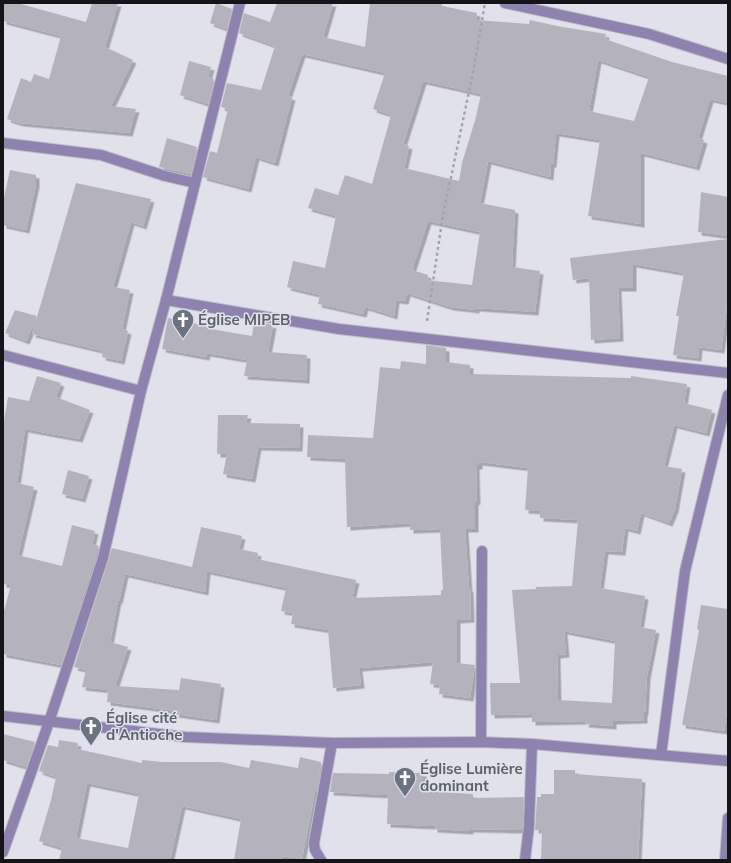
<svg xmlns="http://www.w3.org/2000/svg" width="731" height="863" font-family="Mulish,sans-serif">
<style>
.building{fill:#b4b3bd;fill-rule:evenodd;filter:url(#shadow)}
.lines{fill:none;stroke-linecap:round;stroke-linejoin:round}
.minor-casing{stroke:#bbbcc5;stroke-width:12}
.path{stroke:#a3a3ac;stroke-width:2.5;stroke-dasharray:3 3;stroke-linecap:butt}
.minor{stroke:#8e83ae;stroke-width:10}
.labels{text-anchor:middle;stroke-width:3;stroke-linejoin:round;paint-order:stroke}
.worship-label{font-size:15px;font-weight:bold;fill:#5b616d;stroke:#e0e1eb;text-anchor:start}
</style>
<defs>
<filter id="shadow"><feDropShadow dx="3.5" dy="3.5" stdDeviation="0" flood-color="#0004"/></filter>
</defs>
<rect width="100%" height="100%" fill="#e0e1eb"/>
<g class="building">
<polygon points="3,3 17,3 86,22 92,3 118,3 105,47 133,60 111,106 136,109 129,133 20,123 7,119 21,78 31,82 34,74 49,79 61,36 3,21"/>
<polygon points="216,3 232,9 227,29 210,23"/>
<path d="M 277,3 L 333,3 L 323,37 L 365,47 L 370,3 L 442,3 L 442,6 L 477,13 L 476,20 L 529,24 L 530,20 L 557,26 L 606,34 L 605,39 L 672,62 L 728,76 L 728,103 L 710,99 L 698,138 L 704,140 L 696,167 L 641,153 L 641,224 L 588,216 L 600,140 L 556,133 L 553,164 L 551,164 L 550,177 L 488,161 L 480,203 L 515,210 L 512,267 L 540,271 L 535,312 L 476,308 L 476,310 L 450,307 L 407,293 L 405,301 L 396,300 L 394,316 L 365,307 L 363,314 L 318,304 L 320,295 L 287,287 L 293,261 L 325,268 L 336,216 L 308,208 L 315,188 L 338,195 L 345,175 L 372,184 L 391,115 L 373,109 L 385,73 L 302,54 L 288,96 L 292,97 L 275,163 L 256,157 L 248,189 L 203,177 L 210,151 L 217,153 L 228,109 L 221,107 L 227,83 L 261,90 L 275,46 L 239,33 L 244,13 L 270,22 ZM 598,60 L 649,77 L 634,121 L 589,111 ZM 423,81 L 481,94 L 476,117 L 462,163 L 459,181 L 404,168 L 409,146 L 403,144 ZM 428,221 L 480,232 L 472,285 L 427,280 L 428,275 L 412,270 Z"/>
<polygon points="189,61 211,67 208,77 214,79 208,104 180,95"/>
<polygon points="167,138 197,147 191,174 159,167"/>
<polygon points="10,170 36,175 36,184 26,230 3,225 3,202"/>
<polygon points="76,183 151,199 143,226 131,222 113,287 130,290 122,329 128,331 121,361 102,357 103,351 32,334"/>
<polygon points="701,192 728,197 728,236 698,232"/>
<polygon points="728,239 728,300 721,350 699,347 698,358 673,355 679,316 676,316 684,273 633,264 633,288 618,288 620,338 591,340 589,278 573,280 570,258"/>
<polygon points="15,310 37,316 26,341 5,333"/>
<polygon points="168,318 212,327 211,329 252,336 254,321 273,325 268,352 307,355 306,380 244,376 247,360 207,353 206,357 162,349"/>
<path d="M 426,345 L 446,348 L 446,362 L 470,365 L 470,374 L 631,378 L 631,376 L 687,384 L 684,403 L 712,410 L 706,433 L 674,425 L 664,466 L 682,469 L 675,509 L 669,523 L 641,513 L 637,531 L 625,528 L 622,552 L 605,551 L 600,588 L 645,596 L 640,627 L 656,630 L 647,676 L 645,712 L 644,712 L 644,720 L 613,721 L 613,726 L 585,724 L 586,721 L 532,722 L 532,714 L 491,715 L 490,683 L 520,683 L 512,590 L 536,589 L 536,587 L 572,586 L 578,520 L 540,518 L 540,511 L 525,510 L 528,468 L 479,462 L 479,466 L 476,466 L 477,501 L 475,502 L 475,529 L 465,529 L 469,589 L 470,588 L 471,619 L 457,620 L 457,663 L 475,665 L 470,698 L 439,694 L 440,685 L 430,684 L 433,662 L 359,668 L 361,685 L 333,688 L 328,630 L 291,624 L 293,613 L 281,611 L 286,588 L 207,571 L 205,592 L 125,574 L 119,601 L 118,600 L 110,642 L 128,647 L 115,686 L 179,690 L 181,678 L 221,684 L 216,720 L 175,714 L 176,711 L 107,702 L 108,690 L 82,687 L 86,670 L 74,667 L 112,548 L 192,567 L 201,527 L 242,536 L 239,549 L 258,553 L 257,559 L 356,580 L 352,598 L 441,595 L 441,590 L 443,590 L 440,529 L 410,530 L 410,523 L 347,527 L 345,459 L 307,457 L 308,435 L 373,438 L 380,367 L 400,369 L 401,361 L 426,364 ZM 564,631 L 615,641 L 612,703 L 558,700 L 557,655 L 566,654 Z"/>
<polygon points="37,376 61,383 56,397 90,410 79,439 25,429 17,483 34,487 18,555 62,566 72,525 95,531 92,544 99,546 61,665 3,654 3,615 11,585 3,584 3,427 8,397 29,401"/>
<polygon points="218,415 248,415 246,423 300,424 299,448 258,447 252,479 223,474 227,454 217,454"/>
<polygon points="68,470 89,476 82,499 62,494"/>
<polygon points="701,605 728,609 728,704 724,731 682,725 699,630 697,629"/>
<polygon points="3,734 35,742 26,767 3,760"/>
<path d="M 59,740 L 78,743 L 77,749 L 142,763 L 142,760 L 162,762 L 221,762 L 249,768 L 251,760 L 298,768 L 300,757 L 321,762 L 317,792 L 315,792 L 302,859 L 282,856 L 281,860 L 234,860 L 241,819 L 182,806 L 170,860 L 59,860 L 62,848 L 39,841 L 51,800 L 56,777 L 39,771 L 48,745 L 58,747 ZM 87,783 L 139,794 L 128,848 L 76,838 Z"/>
<polygon points="554,770 575,770 575,774 642,779 638,860 541,860 542,830 535,830 537,797 541,797 541,794 554,794"/>
<polygon points="389,772 423,773 422,791 473,794 473,798 524,797 522,830 470,829 470,831 434,829 434,826 387,824 388,795 330,792 333,773 389,774"/>
</g>
<g class="lines">
<g class="minor-casing">
<g id="minor">
<polyline points="505,3 649,34 728,59"/>
<polyline points="3,143 101,155 165,176 195,183"/>
<polyline points="166,300 339,329 728,373"/>
<polyline points="3,355 141,391"/>
<polyline points="3,716 185,737 332,743 481,742 532,744 728,761"/>
<polyline points="481,742 482,551"/>
<polyline points="661,755 685,571 728,395"/>
<polyline points="3,852 49,722 103,558 141,391 166,300 240,3"/>
<polyline points="321,860 315,850 314,843 332,743"/>
<polyline points="525,860 529,826 532,744"/>
<polyline points="725,860 728,818"/>
</g>
</g>
<polyline class="path" points="427,321 443,215 474,68 485,3"/>
<use href="#minor" class="minor"/>
</g>
<defs>
<g id="church-pin" transform="scale(1.15)"><path d="M0 17L-7.5 6A9.5 9.5 0 1 1 7.5 6Z" fill="#6b7280" stroke="#e0e1eb"/><path d="M-1.2-6h2.4v3.5h3.3v2.4h-3.3V6h-2.4V-.1h-3.3v-2.4h3.3Z" fill="#fff"/></g>
</defs>
<g fill-rule="evenodd">
<use href="#church-pin" x="183" y="320"/>
<use href="#church-pin" x="91" y="727"/>
<use href="#church-pin" x="405" y="778"/>
</g>
<g class="labels">
<g class="worship-label">
<text x="198" y="325">Église MIPEB</text>
<text x="106" y="723">Église cité<tspan x="106" dy="17">d'Antioche</tspan></text>
<text x="420" y="774">Église Lumière<tspan x="420" dy="17">dominant</tspan></text>
</g>
</g>
<rect width="731" height="863" fill="none" stroke="#151519" stroke-width="8"/>
</svg>
